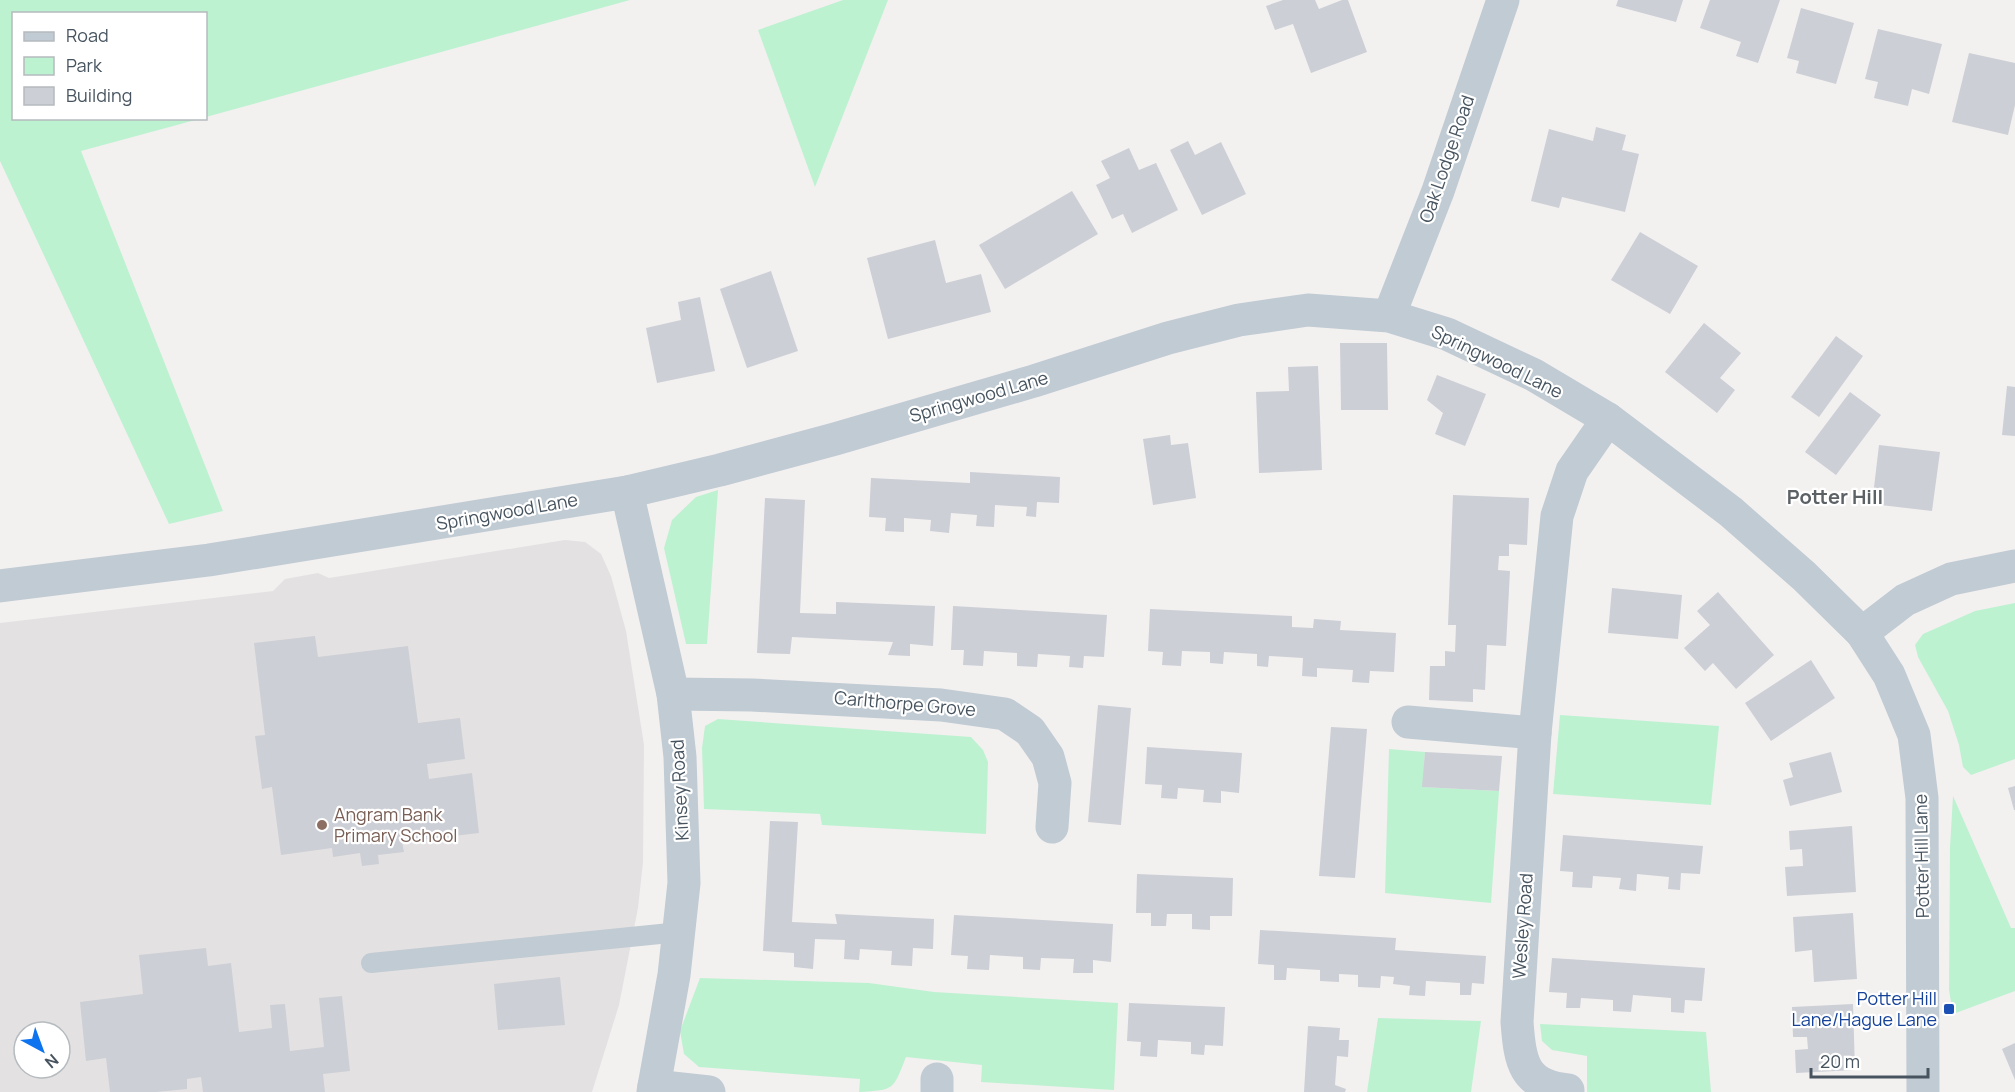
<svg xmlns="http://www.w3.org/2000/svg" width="2015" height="1092" font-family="Manrope,sans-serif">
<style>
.education{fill:#e4e1e2;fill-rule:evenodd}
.green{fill:#bdf2d1}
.building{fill:#cccfd5}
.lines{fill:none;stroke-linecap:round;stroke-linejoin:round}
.service{stroke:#c0cbd3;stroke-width:20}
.minor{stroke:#c0cbd3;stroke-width:33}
.education-dot{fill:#8d6e63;stroke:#fff;stroke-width:2}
.transit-dot{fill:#1a4fb4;stroke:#fff;stroke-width:2}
.labels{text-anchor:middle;stroke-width:4.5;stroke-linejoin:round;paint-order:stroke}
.street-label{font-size:18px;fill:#47545f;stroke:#fff}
.education-label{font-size:18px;fill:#785e54;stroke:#fff;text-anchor:start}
.transit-label{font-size:18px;fill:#164399;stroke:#fff;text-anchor:end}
.neighbourhood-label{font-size:20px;font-weight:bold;fill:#5c6166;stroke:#fff}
</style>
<rect width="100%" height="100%" fill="#f3f0f0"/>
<path class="education" d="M 565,540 L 585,542 L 601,554 L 611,576 L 626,631 L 644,745 L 643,862 L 638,908 L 619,1005 L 592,1092 L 0,1092 L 0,623 L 273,591 L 285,579 L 318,573 L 329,578 ZM 24,1032 L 60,1032 L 60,1068 L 24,1068 Z"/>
<g class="green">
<polygon points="0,0 630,0 206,117 206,14 14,14 14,118 199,119 81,151 223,511 169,524 0,161"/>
<polygon points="843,0 888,0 815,187 758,30"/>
<polygon points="718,490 707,644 686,644 664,548 672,520 696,497"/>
<polygon points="2015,603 2015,759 1971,775 1963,767 1959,745 1948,711 1918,657 1915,645 1923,634 1975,611"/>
<polygon points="1560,715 1719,726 1711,805 1553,794"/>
<polygon points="718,719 971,737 983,750 988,762 986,834 822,825 820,814 704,809 702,748 705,726"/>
<polygon points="1389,749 1425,752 1423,787 1499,791 1491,903 1385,893"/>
<polygon points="1953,796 2011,928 2015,928 2015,991 1953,1014 1949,990 1950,847"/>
<path d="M 700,978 L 869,983 L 934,992 L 1118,1003 L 1114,1090 L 981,1082 L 982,1065 L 906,1057 C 893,1090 895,1090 859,1092 L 860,1079 L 699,1067 L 684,1054 L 680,1031 Z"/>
<polygon points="1378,1018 1481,1021 1471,1092 1367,1092"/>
<polygon points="1540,1024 1706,1032 1711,1092 1587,1092 1587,1056 1552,1050 1542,1041"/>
</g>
<g class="building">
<polygon points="1283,0 1315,0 1319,9 1342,0 1348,0 1367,52 1311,73 1293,24 1275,30 1266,6"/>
<polygon points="1618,0 1683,0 1676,22 1616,6"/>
<polygon points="1710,0 1780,0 1758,63 1736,56 1741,42 1700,28"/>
<polygon points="1801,8 1854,23 1836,84 1796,73 1799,61 1787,58"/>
<polygon points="1878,29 1942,44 1929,94 1912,89 1908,106 1874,98 1878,82 1865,79"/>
<polygon points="1969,53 2015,63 2015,105 2008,135 1952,122"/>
<polygon points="1596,127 1626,135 1622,150 1639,154 1625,212 1562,197 1559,208 1531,201 1549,129 1593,141"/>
<polygon points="1188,141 1195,155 1221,142 1246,194 1202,215 1170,150"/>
<polygon points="1129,148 1139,170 1156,163 1178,210 1132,233 1123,214 1112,219 1096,185 1110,178 1101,161"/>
<polygon points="1072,191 1098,234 1005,289 979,245"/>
<polygon points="1640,232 1698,266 1670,314 1611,280"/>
<polygon points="935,240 946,283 981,274 991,312 888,339 867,258"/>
<polygon points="771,271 798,351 747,368 720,289"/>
<polygon points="700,297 715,371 657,383 646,328 681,320 678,302"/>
<polygon points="1704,323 1741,353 1720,378 1735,390 1717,413 1665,372"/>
<polygon points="1836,336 1863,356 1819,417 1791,397"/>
<polygon points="1340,343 1387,343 1388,410 1341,410"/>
<polygon points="1318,366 1322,470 1259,473 1256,392 1289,391 1288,367"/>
<polygon points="1437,375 1486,394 1465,446 1435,434 1443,413 1427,400"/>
<polygon points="2007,386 2015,387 2015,436 2002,435"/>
<polygon points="1850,392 1881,415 1836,475 1805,452"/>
<polygon points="1170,435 1171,445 1188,443 1196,498 1153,505 1143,439"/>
<polygon points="1879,445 1940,452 1932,511 1872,504"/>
<polygon points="970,472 1060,477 1059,503 1037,502 1036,517 1026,516 1027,507 995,505 994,527 976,526 977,515 951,513 949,533 930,531 931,520 904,518 904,532 885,531 886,518 869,517 871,478 970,483"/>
<polygon points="1453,495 1529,498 1527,545 1509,544 1509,556 1499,556 1498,570 1510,571 1506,646 1487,645 1485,690 1473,689 1473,702 1429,700 1430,666 1445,666 1445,651 1455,652 1456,625 1448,625"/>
<polygon points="765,498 805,500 800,613 836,614 836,602 935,606 933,646 910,644 910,656 888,655 893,642 792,637 790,654 757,653"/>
<polygon points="1612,588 1682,595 1678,639 1608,633"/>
<polygon points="1718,592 1774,655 1736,689 1713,663 1705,671 1684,648 1710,625 1697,611"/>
<polygon points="953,606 1107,615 1104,657 1084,656 1083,668 1069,667 1070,656 1038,654 1037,667 1017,666 1017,653 984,651 983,666 963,665 964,650 951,650"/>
<polygon points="1150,609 1292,616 1292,627 1313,628 1314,619 1341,621 1340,630 1396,633 1394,672 1370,671 1369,683 1352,682 1353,670 1317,668 1317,677 1302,676 1303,658 1269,656 1268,667 1257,666 1257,654 1224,652 1223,664 1210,663 1210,652 1182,651 1181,666 1162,665 1163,652 1148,651"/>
<polygon points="315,636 318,657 408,646 418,723 460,718 465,759 427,764 429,779 472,773 479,833 402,842 404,852 378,855 379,864 362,866 360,853 333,857 332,848 281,855 272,787 262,789 255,736 265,735 254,643"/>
<polygon points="1811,660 1835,698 1771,741 1745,703"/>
<polygon points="1098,705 1131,708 1121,825 1088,822"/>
<polygon points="1331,727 1367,729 1355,878 1319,876"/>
<polygon points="1147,747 1242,753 1239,793 1221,791 1221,803 1203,802 1204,790 1178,788 1177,799 1161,798 1162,785 1145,784"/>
<polygon points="1425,752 1502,756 1499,791 1422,787"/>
<polygon points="1831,752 1842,792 1790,806 1783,780 1793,777 1789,763"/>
<polygon points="2015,786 2015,810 2014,810 2008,788"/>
<polygon points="770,821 798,822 792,922 837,924 835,914 934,919 933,949 913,948 912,966 891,965 892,951 860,949 859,960 844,959 845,940 815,939 813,969 794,967 794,953 763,951"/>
<polygon points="1852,826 1856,892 1787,896 1785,867 1803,866 1802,849 1790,850 1789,831"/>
<polygon points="1563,835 1703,846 1700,874 1681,873 1680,890 1668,889 1669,877 1637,874 1636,891 1619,889 1621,878 1593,876 1592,888 1572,887 1573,872 1560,871"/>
<polygon points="1137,874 1233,878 1232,916 1210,916 1210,930 1192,929 1192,914 1167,914 1166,926 1151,926 1151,913 1136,913"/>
<polygon points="1853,913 1857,979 1814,982 1812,950 1795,952 1793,917"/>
<polygon points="954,915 1113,924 1111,962 1093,960 1093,973 1073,973 1074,959 1041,958 1040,970 1023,969 1023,957 990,955 989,970 967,969 968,956 951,955"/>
<polygon points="1260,930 1396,938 1395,950 1486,956 1484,984 1472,983 1471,995 1460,995 1460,983 1426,981 1425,996 1409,995 1410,986 1393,984 1394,977 1381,976 1380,988 1358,987 1358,975 1339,974 1339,982 1320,981 1320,970 1287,968 1286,980 1274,980 1274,965 1258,964"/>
<polygon points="206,948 208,966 231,963 239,1032 272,1028 270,1005 285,1004 290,1051 324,1047 319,998 342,996 350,1071 323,1074 325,1092 203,1092 201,1077 187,1079 187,1089 156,1092 110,1092 106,1058 86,1061 80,1002 143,994 139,955"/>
<polygon points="1552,958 1705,968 1702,1001 1685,1000 1684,1013 1671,1012 1671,998 1633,995 1631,1012 1613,1011 1613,1000 1581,998 1580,1008 1566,1008 1567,993 1549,992"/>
<polygon points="560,977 565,1025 498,1030 494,984"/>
<polygon points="1129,1003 1225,1007 1223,1046 1205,1045 1204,1055 1191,1054 1191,1042 1158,1040 1157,1057 1140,1056 1141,1042 1127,1041"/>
<polygon points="1853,1004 1855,1070 1796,1073 1795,1050 1808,1049 1807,1037 1793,1037 1792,1007"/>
<polygon points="1308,1026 1340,1028 1339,1040 1349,1040 1348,1057 1337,1056 1335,1085 1346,1089 1345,1092 1304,1092"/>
<polygon points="2015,1043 2015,1080 2002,1049"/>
</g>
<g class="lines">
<polyline class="service" points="371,963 680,932"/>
<g class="minor">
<polyline points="1389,316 1438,191 1503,0"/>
<polyline points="627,492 673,694 680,757 684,883 674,975 653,1092"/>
<polyline points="0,586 209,560 627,492 720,470 835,439 1034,381 1168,338 1239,320 1308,310 1389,316 1447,334 1534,375 1608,419 1731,512 1804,576 1862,633 1889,675 1914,735 1922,798 1923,1092"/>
<polyline points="1862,633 1905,600 1951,579 2015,566"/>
<polyline points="673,694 752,695 941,705 1005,714 1030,731 1048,757 1055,783 1052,827"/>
<polyline points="1408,722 1535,733"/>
<polyline points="654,1086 709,1092"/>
<path d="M 1568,1090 C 1523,1086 1520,1061 1517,1022 L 1535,733 L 1557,516 L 1572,471 L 1608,419"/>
<polyline points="937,1092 937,1079"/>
</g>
</g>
<circle class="education-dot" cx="322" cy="825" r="6"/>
<rect class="transit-dot" x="1943" y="1003" width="12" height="12" rx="3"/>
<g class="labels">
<g class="street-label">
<text transform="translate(1447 159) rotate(-71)" y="6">Oak Lodge Road</text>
<text transform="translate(1497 362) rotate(26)" y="6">Springwood Lane</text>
<text transform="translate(979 397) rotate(-16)" y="6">Springwood Lane</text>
<text transform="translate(507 512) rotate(-10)" y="6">Springwood Lane</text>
<text transform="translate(905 704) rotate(5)" y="6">Carlthorpe Grove</text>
<text transform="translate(680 790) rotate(-93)" y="6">Kinsey Road</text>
<text transform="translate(1922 856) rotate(-91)" y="6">Potter Hill Lane</text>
<text transform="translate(1523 926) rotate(-86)" y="6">Wesley Road</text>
</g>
<g class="education-label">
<text x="334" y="821">Angram Bank<tspan x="334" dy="21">Primary School</tspan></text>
</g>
<g class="transit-label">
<text x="1937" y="1005">Potter Hill<tspan x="1937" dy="21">Lane/Hague Lane</tspan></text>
</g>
<g class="neighbourhood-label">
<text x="1835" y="504">Potter Hill</text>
</g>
</g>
<rect x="12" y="12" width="195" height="108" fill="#ffffff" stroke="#b5bbbf" stroke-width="1.5"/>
<rect x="24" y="32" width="30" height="9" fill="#c0cbd3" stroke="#b5bbbf" stroke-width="1.5"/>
<text x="66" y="42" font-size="18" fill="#47545f">Road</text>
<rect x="24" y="57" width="30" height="18" fill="#bdf2d1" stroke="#b5bbbf" stroke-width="1.5"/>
<text x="66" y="72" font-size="18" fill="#47545f">Park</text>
<rect x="24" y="87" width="30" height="18" fill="#cccfd5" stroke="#b5bbbf" stroke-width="1.5"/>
<text x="66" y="102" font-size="18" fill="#47545f">Building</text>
<g transform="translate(42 1050) rotate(139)"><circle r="28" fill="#ffffff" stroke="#b5bbbf" stroke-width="1.5"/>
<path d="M0-4.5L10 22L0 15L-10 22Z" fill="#0e73ef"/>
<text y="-9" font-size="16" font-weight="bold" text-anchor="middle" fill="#47545f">N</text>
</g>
<path d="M1811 1068v9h117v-9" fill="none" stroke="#47545f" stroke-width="3"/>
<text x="1820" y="1068" font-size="18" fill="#47545f" stroke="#ffffff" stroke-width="4.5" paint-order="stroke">20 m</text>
</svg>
